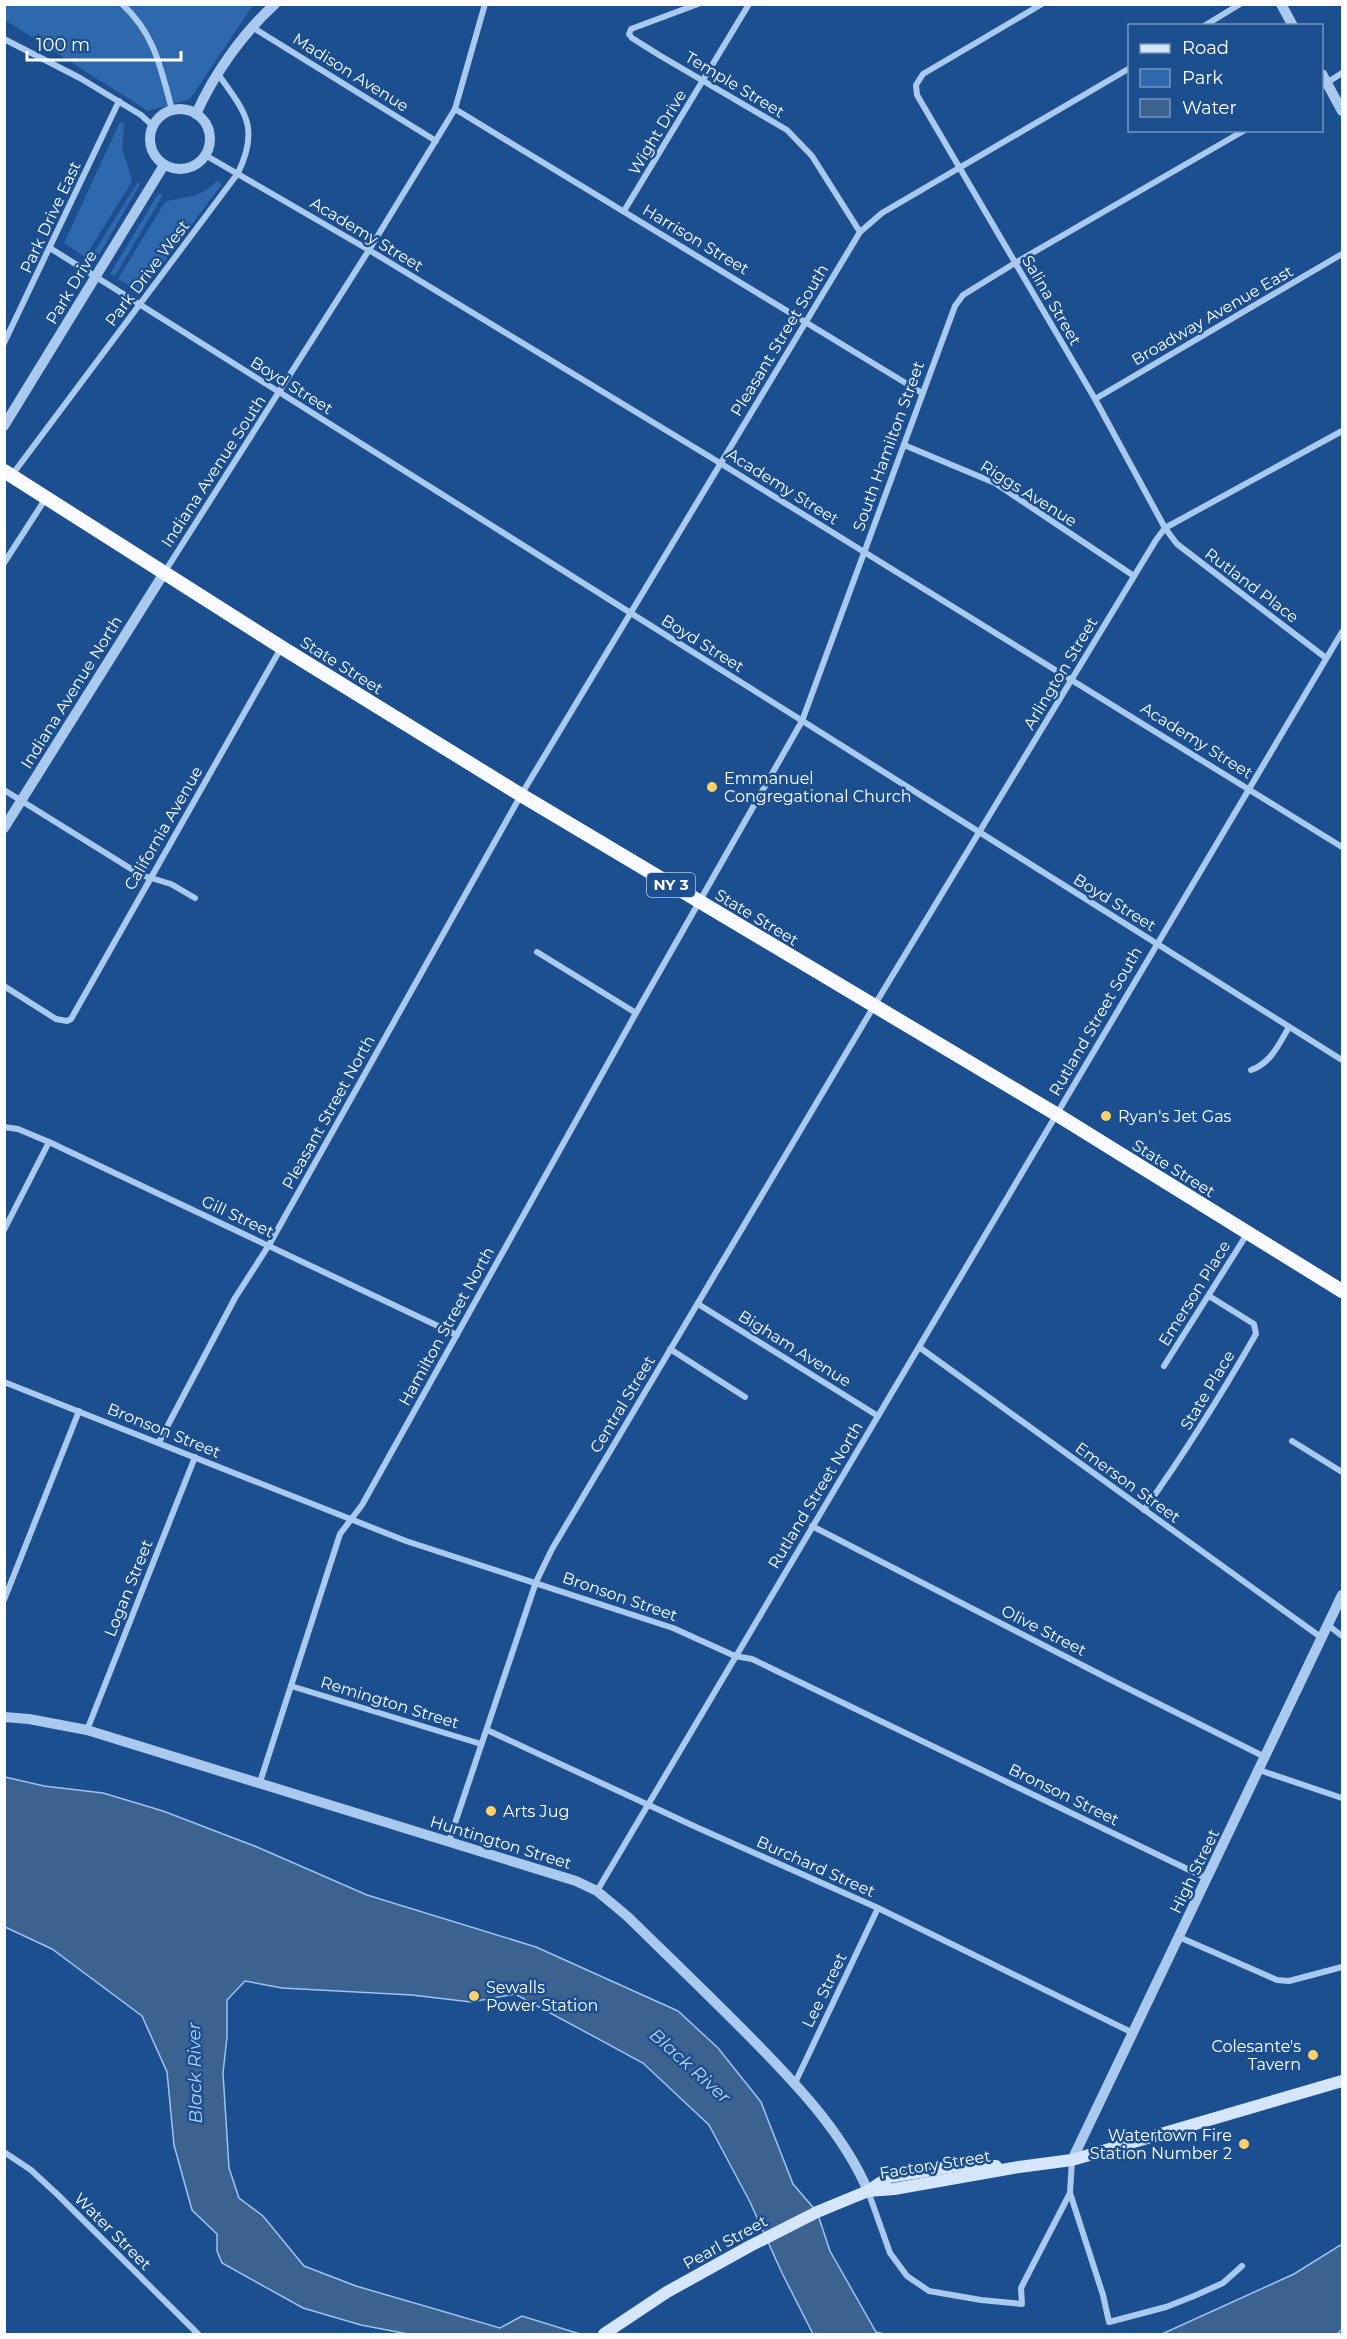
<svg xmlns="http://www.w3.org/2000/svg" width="1347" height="2339" font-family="Montserrat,sans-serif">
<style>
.green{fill:#2e69ad}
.water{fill:#3c6290;stroke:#9cc4f0;stroke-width:1.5}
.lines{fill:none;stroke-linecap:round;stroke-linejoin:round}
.minor{stroke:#a9c9ee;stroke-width:6}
.tertiary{stroke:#a9c9ee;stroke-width:10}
.secondary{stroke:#d6e6fa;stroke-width:12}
.trunk{stroke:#f8faff;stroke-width:14}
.poi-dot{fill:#ffd166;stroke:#1b4f8f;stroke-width:2}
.labels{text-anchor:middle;stroke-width:5;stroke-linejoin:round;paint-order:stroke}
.shield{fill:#1b4f8f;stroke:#bbcadd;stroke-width:1.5}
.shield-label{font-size:15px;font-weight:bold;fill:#fff}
.street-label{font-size:16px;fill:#fff;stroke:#1b4f8f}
.poi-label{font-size:16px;fill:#fff;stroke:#1b4f8f;text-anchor:start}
.water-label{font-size:18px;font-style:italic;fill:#b5d3f5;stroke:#1b4f8f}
</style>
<rect width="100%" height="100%" fill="#1b4f8f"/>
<g class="green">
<polygon points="4,5 253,5 190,99 148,111 5,20"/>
<polygon points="120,122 124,124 122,149 131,176 131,183 85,257 64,243"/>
<path d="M 217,181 L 222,184 L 143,290 L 138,290 L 118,279 L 165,202 C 188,195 197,200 217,181 Z"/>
<polygon points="138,182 140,184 99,255 93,262 89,260"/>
<polygon points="158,194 163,195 115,276 110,274"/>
</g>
<g class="water">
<polygon points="5,1777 44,1786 103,1793 163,1811 257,1847 367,1895 536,1947 678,2011 718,2048 761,2102 793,2184 817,2212 830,2251 876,2332 884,2334 813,2334 782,2273 750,2202 709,2125 643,2063 515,1994 471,2002 412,1995 282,1988 245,1981 227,2000 227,2037 223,2073 229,2168 239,2198 263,2216 304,2266 356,2286 500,2328 522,2316 580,2334 408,2334 361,2325 303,2308 222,2263 217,2251 217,2234 192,2210 174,2145 167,2072 142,2016 52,1949 5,1927"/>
<polygon points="1342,2244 1342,2329 1337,2334 1162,2334 1294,2274"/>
</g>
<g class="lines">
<g class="minor">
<path d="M 122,4 C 155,34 161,69 172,110"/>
<polyline points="698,4 631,29 629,34 632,38 659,55 787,130 812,156 860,232"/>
<polyline points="1042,4 923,74 916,85 917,95 1095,399 1165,528 1177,544 1326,658"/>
<polyline points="1204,26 1240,4"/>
<polyline points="252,27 436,141"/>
<polyline points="4,39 80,78 141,115 153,126"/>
<polyline points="1322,86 1342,73"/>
<polyline points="455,109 922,393"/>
<polyline points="205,155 369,250 720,463 1342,847"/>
<polyline points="624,211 749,4"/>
<polyline points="50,248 1342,1060"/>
<polyline points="4,343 119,101"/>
<polyline points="1095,399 1342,254"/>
<polyline points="904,445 995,483 1134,576"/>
<path d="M 12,475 L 238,173 C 260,127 245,112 218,74"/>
<polyline points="4,563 46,498"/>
<polyline points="164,573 369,250 455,109 485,4"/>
<polyline points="4,790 141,875 171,884 195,898"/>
<polyline points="537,952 636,1013"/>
<polyline points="4,986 56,1019 67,1021 71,1019 281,648"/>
<path d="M 1251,1070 C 1271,1063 1279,1044 1289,1027"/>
<polyline points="4,1127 18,1129 49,1142 457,1335"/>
<polyline points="4,1230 49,1142"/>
<polyline points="698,1304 878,1416"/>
<polyline points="919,1347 1322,1638"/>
<polyline points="670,1349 745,1397"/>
<polyline points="1164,1366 1247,1234"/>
<polyline points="4,1382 406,1541 673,1628 735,1656 752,1659 1208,1879"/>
<polyline points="1292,1441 1342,1472"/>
<polyline points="159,1442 235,1298 269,1245 521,795 860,232 882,213 1130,68"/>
<path d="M 1144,1510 C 1185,1453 1221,1395 1256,1334 L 1254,1324 L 1209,1296"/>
<polyline points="812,1526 1111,1680 1265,1757"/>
<polyline points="4,1600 79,1411"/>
<polyline points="1328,1625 1342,1636"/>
<polyline points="291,1686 481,1744"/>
<polyline points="87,1730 195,1457"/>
<polyline points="487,1730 696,1827 878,1908 1133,2033"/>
<polyline points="1259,1770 1342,1798"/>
<polyline points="260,1782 340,1534 362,1505 636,1013 802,721 955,306 963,295 1015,263 1245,130"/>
<polyline points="449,1841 536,1582 552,1549 874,1006 1156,540 1165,528 1342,431"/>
<polyline points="597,1891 1342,632"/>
<polyline points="1179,1937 1277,1980 1289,1981 1342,1967"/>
<polyline points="795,2083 878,1908"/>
<polyline points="4,2152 31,2170 58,2195 198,2334"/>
<polyline points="1072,2160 1070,2193 1103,2295 1109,2322 1166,2307 1194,2296 1223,2283 1242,2266"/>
<polyline points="868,2191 890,2253 907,2276 929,2291 981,2300 1022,2304 1021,2288 1070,2193"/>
</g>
<g class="tertiary">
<polyline points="1281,4 1293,26"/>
<polyline points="1322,74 1342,111"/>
<circle cx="180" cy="139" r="30"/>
<path d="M 196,114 C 214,74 242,34 275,4"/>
<polyline points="4,426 164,165"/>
<polyline points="4,828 164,573"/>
<path d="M 4,1717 L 29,1719 L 87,1730 L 576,1881 L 597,1891 L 627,1916 C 671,1959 715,2001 758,2045 C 800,2088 844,2135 868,2191"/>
<polyline points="1072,2160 1342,1595"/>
</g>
<g class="secondary">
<polyline points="868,2191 894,2189 1019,2167 1072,2160 1342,2081"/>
<polyline points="604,2334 667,2292 750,2246 817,2212 868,2191 889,2177 962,2165 996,2166"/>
</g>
<polyline class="trunk" points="4,471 281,647 521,795 1056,1114 1342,1291"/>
</g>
<g class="poi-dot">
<circle cx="712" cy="787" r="6"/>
<circle cx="1106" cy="1116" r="6"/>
<circle cx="491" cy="1811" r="6"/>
<circle cx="474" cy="1996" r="6"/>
<circle cx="1313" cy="2055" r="6"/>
<circle cx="1244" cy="2144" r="6"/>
</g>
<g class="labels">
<rect class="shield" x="647" y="873" width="48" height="24" rx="4.5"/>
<g class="shield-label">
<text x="671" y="890">NY 3</text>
</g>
<g class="street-label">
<text transform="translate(351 72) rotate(32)" y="6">Madison Avenue</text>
<text transform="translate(735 84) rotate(31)" y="6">Temple Street</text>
<text transform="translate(657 132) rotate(-59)" y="6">Wight Drive</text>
<text transform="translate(50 217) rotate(-65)" y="6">Park Drive East</text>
<text transform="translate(367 234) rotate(31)" y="6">Academy Street</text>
<text transform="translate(696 239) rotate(31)" y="6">Harrison Street</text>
<text transform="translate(147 273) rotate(-53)" y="6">Park Drive West</text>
<text transform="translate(71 287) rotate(-59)" y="6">Park Drive</text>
<text transform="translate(1052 300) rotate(60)" y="6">Salina Street</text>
<text transform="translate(1212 315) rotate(-30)" y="6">Broadway Avenue East</text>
<text transform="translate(779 340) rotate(-59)" y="6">Pleasant Street South</text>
<text transform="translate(292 385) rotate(32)" y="6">Boyd Street</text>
<text transform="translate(888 446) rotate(-70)" y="6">South Hamilton Street</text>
<text transform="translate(213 471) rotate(-57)" y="6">Indiana Avenue South</text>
<text transform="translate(783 486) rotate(32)" y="6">Academy Street</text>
<text transform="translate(1029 493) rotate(32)" y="6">Riggs Avenue</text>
<text transform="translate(1252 585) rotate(37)" y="6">Rutland Place</text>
<text transform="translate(703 643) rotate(32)" y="6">Boyd Street</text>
<text transform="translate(342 665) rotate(32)" y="6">State Street</text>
<text transform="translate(1060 673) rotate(-59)" y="6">Arlington Street</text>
<text transform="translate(71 692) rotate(-58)" y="6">Indiana Avenue North</text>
<text transform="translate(1197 740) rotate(32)" y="6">Academy Street</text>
<text transform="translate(163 828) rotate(-60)" y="6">California Avenue</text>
<text transform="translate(1115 902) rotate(32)" y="6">Boyd Street</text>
<text transform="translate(757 917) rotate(31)" y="6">State Street</text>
<text transform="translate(1095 1021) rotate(-60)" y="6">Rutland Street South</text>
<text transform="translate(328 1112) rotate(-61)" y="6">Pleasant Street North</text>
<text transform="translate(1174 1168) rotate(32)" y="6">State Street</text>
<text transform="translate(238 1216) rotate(25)" y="6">Gill Street</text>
<text transform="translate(1194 1293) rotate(-58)" y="6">Emerson Place</text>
<text transform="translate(446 1326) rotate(-61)" y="6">Hamilton Street North</text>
<text transform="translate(795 1348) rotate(32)" y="6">Bigham Avenue</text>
<text transform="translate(1207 1390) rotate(-59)" y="6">State Place</text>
<text transform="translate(622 1404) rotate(-59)" y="6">Central Street</text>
<text transform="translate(164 1430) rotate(22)" y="6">Bronson Street</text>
<text transform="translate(1128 1482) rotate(36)" y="6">Emerson Street</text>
<text transform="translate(815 1495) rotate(-59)" y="6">Rutland Street North</text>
<text transform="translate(128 1588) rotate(-68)" y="6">Logan Street</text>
<text transform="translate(620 1596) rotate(19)" y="6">Bronson Street</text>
<text transform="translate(1044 1630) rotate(27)" y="6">Olive Street</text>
<text transform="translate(390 1702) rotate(17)" y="6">Remington Street</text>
<text transform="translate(1064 1794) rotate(26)" y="6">Bronson Street</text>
<text transform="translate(501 1842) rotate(17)" y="6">Huntington Street</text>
<text transform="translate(816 1866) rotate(24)" y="6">Burchard Street</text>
<text transform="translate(1194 1871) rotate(-64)" y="6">High Street</text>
<text transform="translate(824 1990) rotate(-64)" y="6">Lee Street</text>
<text transform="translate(935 2164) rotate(-9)" y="6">Factory Street</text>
<text transform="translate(113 2231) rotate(45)" y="6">Water Street</text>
<text transform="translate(725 2242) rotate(-29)" y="6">Pearl Street</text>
</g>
<g class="poi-label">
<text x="724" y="784">Emmanuel<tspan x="724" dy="18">Congregational Church</tspan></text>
<text x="1118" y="1122">Ryan's Jet Gas</text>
<text x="503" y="1817">Arts Jug</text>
<text x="486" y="1993">Sewalls<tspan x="486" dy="18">Power Station</tspan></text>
<text x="1301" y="2052" text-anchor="end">Colesante's<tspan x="1301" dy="18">Tavern</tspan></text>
<text x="1232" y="2141" text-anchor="end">Watertown Fire<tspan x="1232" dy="18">Station Number 2</tspan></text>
</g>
<g class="water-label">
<text transform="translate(690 2066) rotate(42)" y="6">Black River</text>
<text transform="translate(195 2073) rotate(-91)" y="6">Black River</text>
</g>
</g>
<rect width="1347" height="2339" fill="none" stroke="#ffffff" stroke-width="12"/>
<rect x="1128" y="24" width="195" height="108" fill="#1b4f8f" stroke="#7695bc" stroke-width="1.5"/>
<rect x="1140" y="44" width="30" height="9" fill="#d6e6fa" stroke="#7695bc" stroke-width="1.5"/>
<text x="1182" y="54" font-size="18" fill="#ffffff">Road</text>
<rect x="1140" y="69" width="30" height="18" fill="#2e69ad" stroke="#7695bc" stroke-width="1.5"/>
<text x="1182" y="84" font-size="18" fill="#ffffff">Park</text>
<rect x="1140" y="99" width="30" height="18" fill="#3c6290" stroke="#7695bc" stroke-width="1.5"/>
<text x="1182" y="114" font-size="18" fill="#ffffff">Water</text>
<path d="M27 51v9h154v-9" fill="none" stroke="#ffffff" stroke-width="3"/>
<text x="36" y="51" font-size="18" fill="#ffffff" stroke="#1b4f8f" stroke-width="4.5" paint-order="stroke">100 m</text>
</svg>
